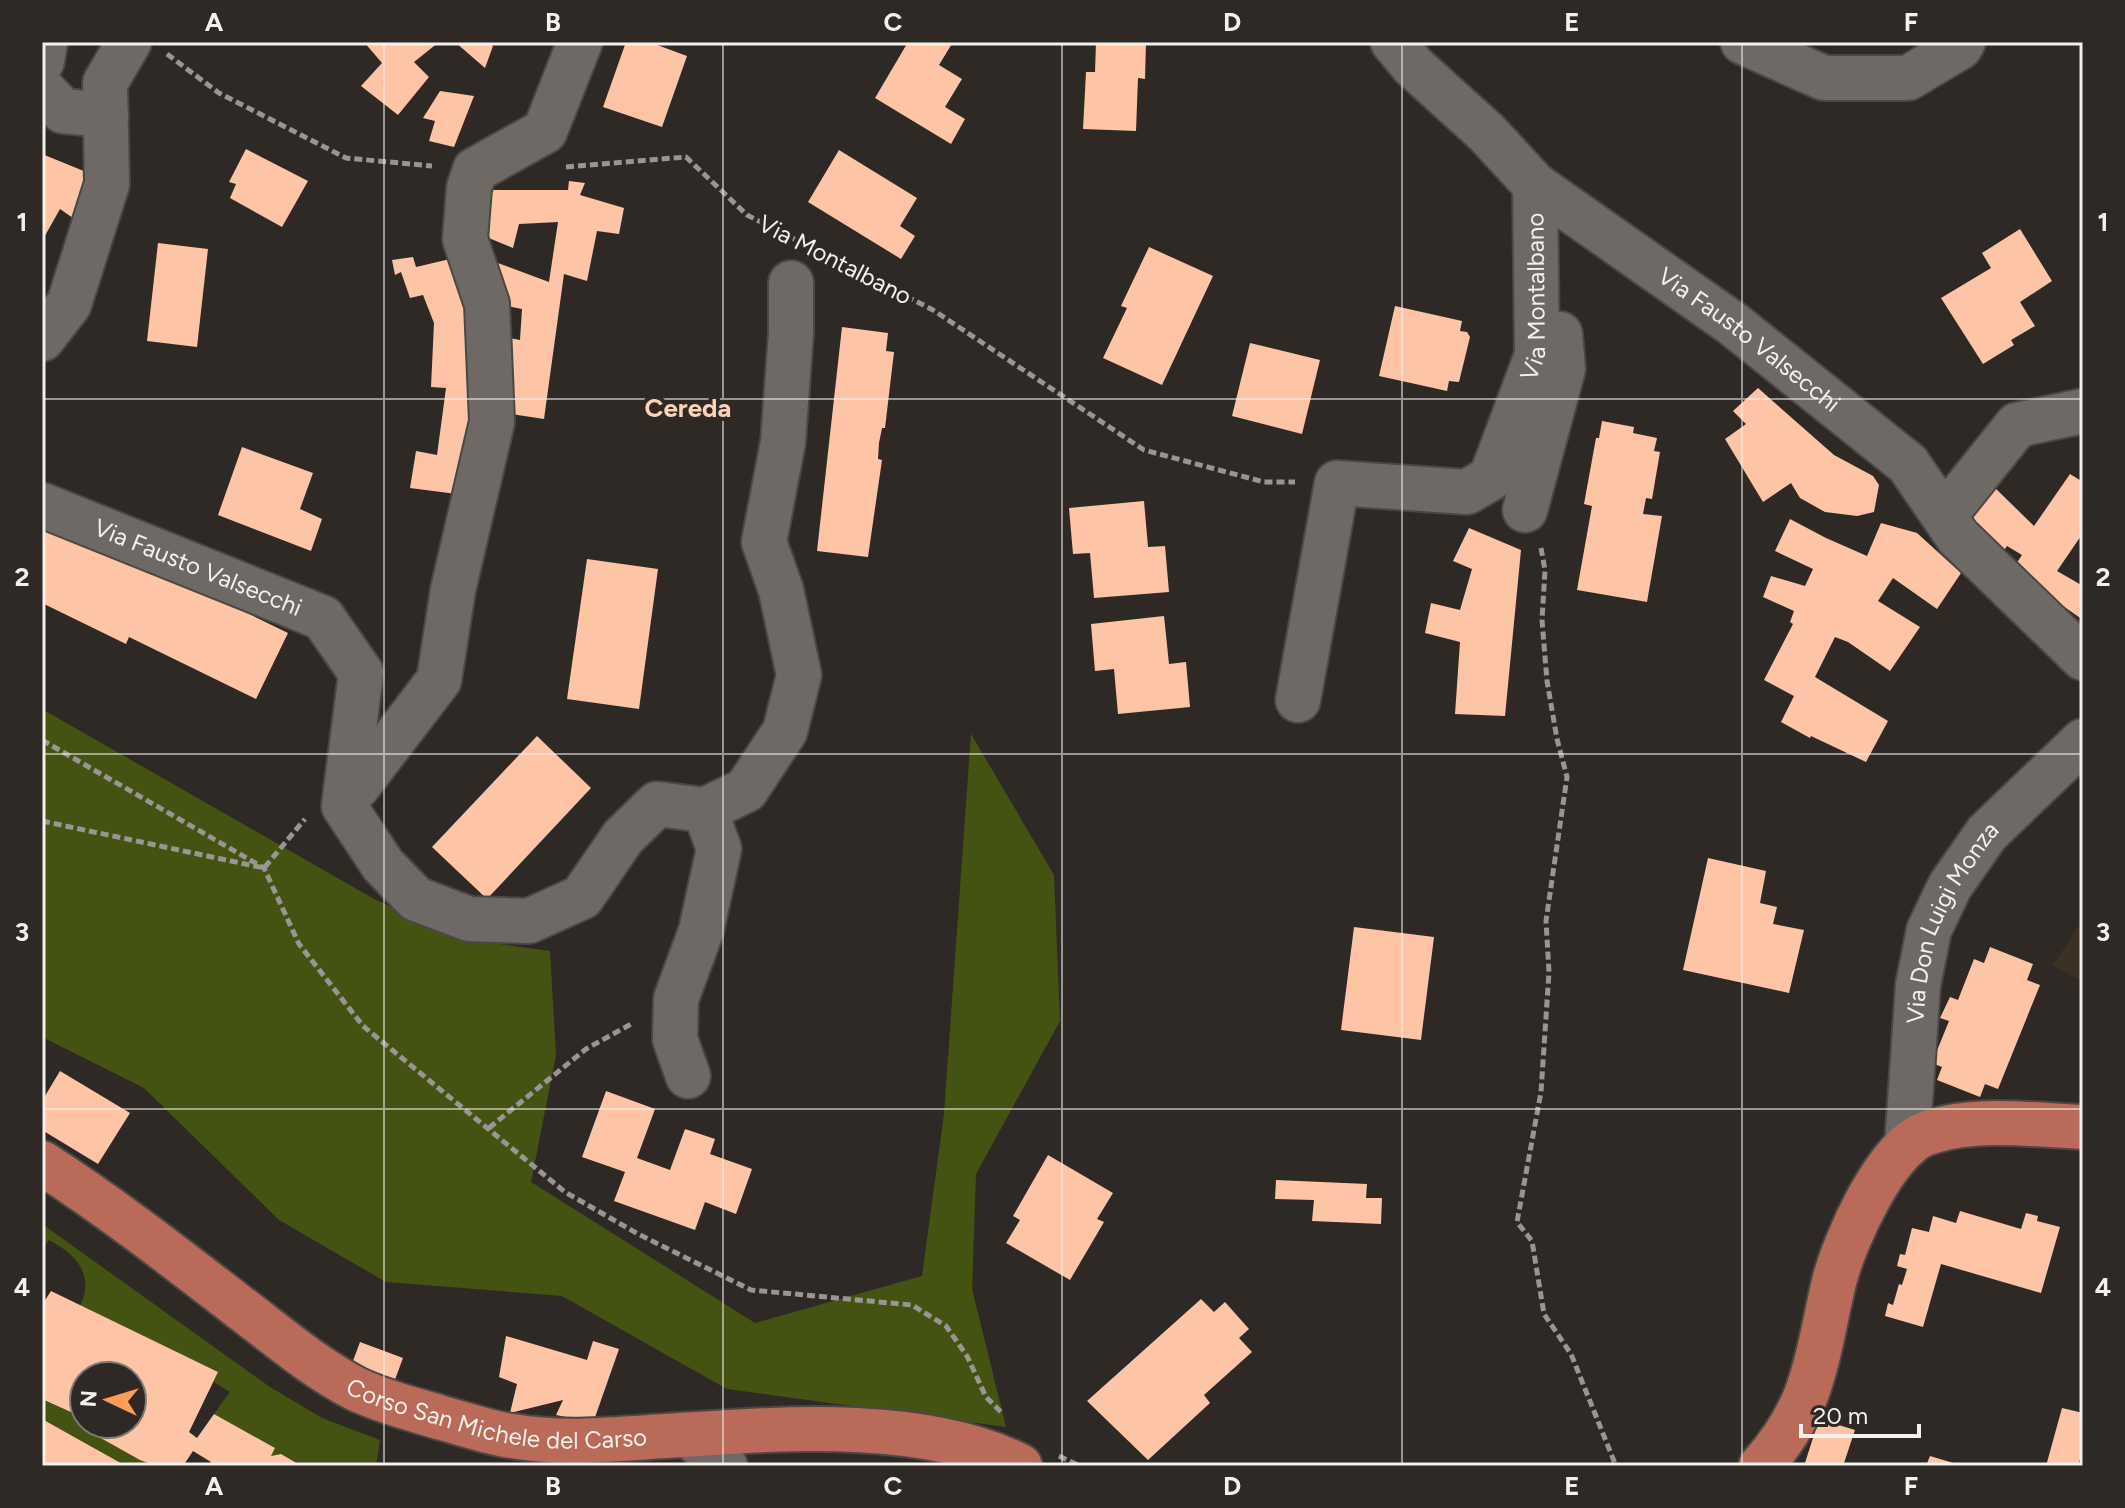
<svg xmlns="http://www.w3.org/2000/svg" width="2125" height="1508" font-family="Figtree,sans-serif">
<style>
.education{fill:#3b3021}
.green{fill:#455312}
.building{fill:#fdc5a6}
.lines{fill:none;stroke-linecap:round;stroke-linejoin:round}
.minor-casing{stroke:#4c4745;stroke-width:48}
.major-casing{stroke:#4c4745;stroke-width:48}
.path{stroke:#999592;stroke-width:5;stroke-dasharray:8 4;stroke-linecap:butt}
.minor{stroke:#6f6965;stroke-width:44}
.major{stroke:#ba6a58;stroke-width:44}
.grid{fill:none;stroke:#f3f0ee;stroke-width:2;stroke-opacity:0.55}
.labels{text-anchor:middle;stroke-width:8;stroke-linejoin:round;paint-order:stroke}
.street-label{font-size:24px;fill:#f3f0ee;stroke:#2f2926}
.neighbourhood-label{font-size:26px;font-weight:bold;fill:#fdd2b7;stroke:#2f2926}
.neatline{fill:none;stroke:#f3f0ee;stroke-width:3}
.grid-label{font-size:26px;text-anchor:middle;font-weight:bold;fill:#f3f0ee}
</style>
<rect width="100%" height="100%" fill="#2f2926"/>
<polygon class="education" points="2083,919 2083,982 2053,965"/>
<g class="green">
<polygon points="42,709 374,899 462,939 550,951 556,1055 531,1182 755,1323 922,1276 944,1114 971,734 1054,875 1060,1021 976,1174 972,1289 1006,1427 727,1389 562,1296 386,1282 279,1220 144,1088 42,1037"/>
<path d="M 42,1224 L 270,1387 L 322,1418 L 380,1440 L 376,1466 L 304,1466 L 281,1454 L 271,1456 L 275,1448 L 214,1414 L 230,1392 L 214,1382 L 218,1372 L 80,1306 C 95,1275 76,1254 49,1240 L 42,1250 Z"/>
<polygon points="42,1399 84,1418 84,1424 95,1424 156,1466 126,1466 42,1419"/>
</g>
<g class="building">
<polygon points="364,42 439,42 414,62 429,77 398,115 361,86 382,63"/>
<polygon points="455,42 489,42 493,46 485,68"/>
<polygon points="626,42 649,42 687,56 662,127 603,107"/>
<polygon points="908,42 953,42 939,65 962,79 945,107 965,119 951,144 875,98"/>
<polygon points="1096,42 1146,42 1145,79 1138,78 1136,131 1083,129 1086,72 1095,72"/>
<polygon points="440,91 474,96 454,147 429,141 435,121 423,118"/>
<polygon points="246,149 308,181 282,227 230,198 236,184 229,182"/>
<polygon points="839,150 917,198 900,226 915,236 901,259 808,202"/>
<polygon points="42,154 96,176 73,218 60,209 42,241"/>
<polygon points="569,181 585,183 580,195 624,208 619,234 597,231 587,281 564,274 544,419 511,414 513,403 496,400 504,337 520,340 522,309 501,305 487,259 549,282 558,222 519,224 513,248 474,232 471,190 568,190"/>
<polygon points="2020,229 2052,281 2020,302 2035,326 2011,340 2014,345 1983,364 1941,298 1991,268 1982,253"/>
<polygon points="158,243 208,249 197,347 147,341"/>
<polygon points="1149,247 1213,276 1162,385 1103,358 1127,308 1121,306"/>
<polygon points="463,256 482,412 464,495 410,488 416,451 437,455 446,388 431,387 434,323 423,295 410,298 401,272 395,275 392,260 413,257 416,267"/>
<polygon points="1395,306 1462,321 1460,331 1467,332 1470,337 1459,382 1449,381 1447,391 1379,376"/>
<polygon points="842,327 888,333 886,351 894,352 885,428 882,428 879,443 878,459 882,460 868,557 817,551"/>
<polygon points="1250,343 1320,360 1302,434 1232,416"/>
<polygon points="1758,388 1834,455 1873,476 1879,485 1874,512 1857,516 1825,512 1800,498 1791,483 1763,502 1725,439 1746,424 1733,411"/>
<polygon points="1602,421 1634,427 1633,433 1657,438 1654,451 1660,452 1652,499 1646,498 1643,514 1662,516 1647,602 1577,590 1592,506 1584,504 1596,438 1599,438"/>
<polygon points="242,447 313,473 300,509 322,519 311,551 218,515"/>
<polygon points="2070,474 2083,482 2083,533 2057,571 2083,586 2083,620 2012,570 2022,555 2007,546 2001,555 1962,517 1992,485 2034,526"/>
<polygon points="1144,501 1148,547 1165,546 1169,592 1094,598 1090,553 1073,554 1069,508"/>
<polygon points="1790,519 1826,538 1867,556 1881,523 1917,533 1961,573 1937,609 1893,578 1878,601 1920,627 1890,671 1848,642 1835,637 1815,677 1888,721 1866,762 1811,736 1810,738 1781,722 1794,696 1764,680 1793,624 1790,622 1794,611 1763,597 1771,576 1805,586 1813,569 1775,551"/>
<polygon points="42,521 152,575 155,568 288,633 256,699 129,637 126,644 42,603"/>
<polygon points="1469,528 1521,550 1505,716 1455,714 1460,642 1425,633 1431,603 1460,610 1472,569 1453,561"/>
<polygon points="587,559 658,569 639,709 567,699"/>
<polygon points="1164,616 1169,664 1186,662 1190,707 1118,714 1114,669 1095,671 1091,624"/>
<polygon points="537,736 591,788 487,899 432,847"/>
<polygon points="1708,858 1766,871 1760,903 1777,907 1773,924 1804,930 1789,993 1683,970"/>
<polygon points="1354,927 1434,937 1421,1040 1341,1030"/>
<polygon points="1990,947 2033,964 2027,980 2040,985 1998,1089 1985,1084 1980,1097 1937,1080 1942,1067 1932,1063 1949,1021 1940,1018 1950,997 1958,1000 1974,959 1984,963"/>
<polygon points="60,1071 130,1113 98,1164 42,1130 42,1101"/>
<polygon points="606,1091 655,1109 637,1158 670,1170 685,1129 715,1139 710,1154 752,1169 736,1214 705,1202 695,1230 614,1201 625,1172 582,1157"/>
<polygon points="1048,1155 1113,1193 1097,1219 1104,1222 1070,1280 1006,1243 1020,1220 1013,1216"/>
<polygon points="1276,1180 1367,1184 1366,1198 1382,1198 1381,1224 1312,1221 1314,1200 1275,1199"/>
<polygon points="1960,1211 2021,1229 2026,1213 2038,1216 2037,1221 2060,1227 2041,1293 1941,1264 1923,1327 1885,1316 1888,1303 1893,1305 1899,1284 1902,1285 1907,1269 1897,1266 1900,1254 1905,1255 1912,1228 1929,1232 1933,1216 1956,1223"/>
<polygon points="51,1291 218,1372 189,1432 197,1438 214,1414 275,1448 271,1456 281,1454 302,1466 209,1466 211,1462 193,1451 183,1466 156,1466 140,1460 90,1432 95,1424 132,1424 132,1376 84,1376 84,1418 42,1399 42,1305"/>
<polygon points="1201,1299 1214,1312 1225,1302 1249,1329 1239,1338 1252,1352 1204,1395 1210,1403 1148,1460 1087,1401"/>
<polygon points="506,1336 587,1360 593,1341 619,1349 593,1423 556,1415 563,1400 510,1413 517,1384 499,1377"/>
<polygon points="360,1342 403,1358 393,1385 350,1369"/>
<polygon points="2062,1408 2083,1413 2083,1447 2078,1466 2046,1466"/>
<polygon points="42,1419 126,1466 42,1466"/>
<polygon points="1819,1419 1855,1430 1843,1466 1804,1466"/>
<polygon points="1930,1456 1960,1465 1960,1466 1926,1466"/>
</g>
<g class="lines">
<g class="minor-casing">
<g id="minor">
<path id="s1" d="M 1393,42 L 1413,66 L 1487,133 L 1535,185 L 1733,324 L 1908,464 L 1958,537 L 2083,658"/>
<polyline points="1743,42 1824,78 1908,78 1960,47 1963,42"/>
<polyline points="42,61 45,42"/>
<polyline points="42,89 63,111 106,115"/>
<polyline points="42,339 69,304 107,184 105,83 129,42"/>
<path id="s2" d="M 42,505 L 323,618 L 361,673 L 344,806 L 383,865 L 416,899 L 469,919 L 529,921 L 582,897 L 623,837 L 657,804 L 705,810 L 746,790 L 785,731 L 799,675 L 781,590 L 764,542 L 783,442 L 791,333 L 791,283"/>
<polyline points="1525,510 1563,369 1560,334"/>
<polyline points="1944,516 2017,425 2083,411"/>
<path id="s3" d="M 1298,700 L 1337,483 L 1467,492 L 1491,478 L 1537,355 L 1535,185"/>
<polyline points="346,790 357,787 439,680 453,590 492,422 487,304 465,239 469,188 475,170 545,131 580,42"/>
<polyline points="688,1076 675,1039 676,999 701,931 719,849 705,810"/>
<path id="s4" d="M 1907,1146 L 1918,985 L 1929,930 L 1950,886 L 1987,833 L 2083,741"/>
<polyline points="689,1435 725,1466"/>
</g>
</g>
<g class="major-casing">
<g id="major">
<path id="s5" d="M 42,1163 C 112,1208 177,1259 242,1309 C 279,1337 315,1368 356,1389 C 383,1402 413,1409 442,1418 C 465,1424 489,1433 512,1436 C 561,1444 602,1440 650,1437 C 762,1430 918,1414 1020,1466"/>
<path d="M 1761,1466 C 1781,1444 1795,1423 1806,1395 C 1820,1358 1825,1319 1834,1282 C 1844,1242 1885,1149 1925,1134 C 1970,1116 2035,1125 2083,1127"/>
</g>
</g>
<g class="path">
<polyline points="167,54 219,93 346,158 432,166"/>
<polyline points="566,167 686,157 747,215 798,241"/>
<polyline points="821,252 933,310 1144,450 1264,482 1295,482"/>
<polyline points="1541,548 1545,570 1542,620 1547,681 1557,739 1567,777 1546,921 1549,972 1541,1092 1517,1222 1532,1241 1544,1314 1571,1354 1616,1466"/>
<polyline points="42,740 264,868 299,944 363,1026 565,1192 638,1234 751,1290 912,1305 946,1326 967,1356 986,1397 1001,1412"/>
<polyline points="42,821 264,868 305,819"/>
<polyline points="489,1128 586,1049 633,1023"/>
<polyline points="1059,1456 1080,1466"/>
</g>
<use href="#minor" class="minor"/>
<use href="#major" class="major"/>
</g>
<path class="grid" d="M 384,42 L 384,1466M 723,42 L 723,1466M 1062,42 L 1062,1466M 1402,42 L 1402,1466M 1742,42 L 1742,1466M 42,399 L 2083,399M 42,754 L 2083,754M 42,1109 L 2083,1109"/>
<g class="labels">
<g class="street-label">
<text transform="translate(835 260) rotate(27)" y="8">Via Montalbano</text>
<text dy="8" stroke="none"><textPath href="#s3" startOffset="568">Via Montalbano</textPath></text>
<text dy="8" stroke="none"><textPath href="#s1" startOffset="466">Via Fausto Valsecchi</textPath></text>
<text dy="8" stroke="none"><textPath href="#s2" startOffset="168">Via Fausto Valsecchi</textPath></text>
<text dy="8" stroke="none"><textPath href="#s4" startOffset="232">Via Don Luigi Monza</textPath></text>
<text dy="8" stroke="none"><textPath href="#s5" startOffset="532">Corso San Michele del Carso</textPath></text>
</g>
<g class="neighbourhood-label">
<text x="688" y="417">Cereda</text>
</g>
</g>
<rect width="2125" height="1508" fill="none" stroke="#2f2926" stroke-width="88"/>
<g transform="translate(108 1400) rotate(274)"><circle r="38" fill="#2f2926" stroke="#7d7976" stroke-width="2"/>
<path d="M0-6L14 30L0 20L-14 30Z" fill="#fd9c56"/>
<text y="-12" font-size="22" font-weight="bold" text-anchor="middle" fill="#f3f0ee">N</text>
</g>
<path d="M1801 1424v12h118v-12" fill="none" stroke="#f3f0ee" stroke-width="4"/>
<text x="1813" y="1424" font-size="24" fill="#f3f0ee" stroke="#2f2926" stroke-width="6" paint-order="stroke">20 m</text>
<rect x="44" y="44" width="2037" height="1420" class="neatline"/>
<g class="grid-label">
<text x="214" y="31">A</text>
<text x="553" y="31">B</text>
<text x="893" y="31">C</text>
<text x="1232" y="31">D</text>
<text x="1572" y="31">E</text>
<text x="1911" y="31">F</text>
<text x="22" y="231">1</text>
<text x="2103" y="231">1</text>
<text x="22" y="586">2</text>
<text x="2103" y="586">2</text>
<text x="22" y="941">3</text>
<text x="2103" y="941">3</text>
<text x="22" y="1296">4</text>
<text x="2103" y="1296">4</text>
<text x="214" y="1495">A</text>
<text x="553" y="1495">B</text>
<text x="893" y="1495">C</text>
<text x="1232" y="1495">D</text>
<text x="1572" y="1495">E</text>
<text x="1911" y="1495">F</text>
</g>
</svg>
